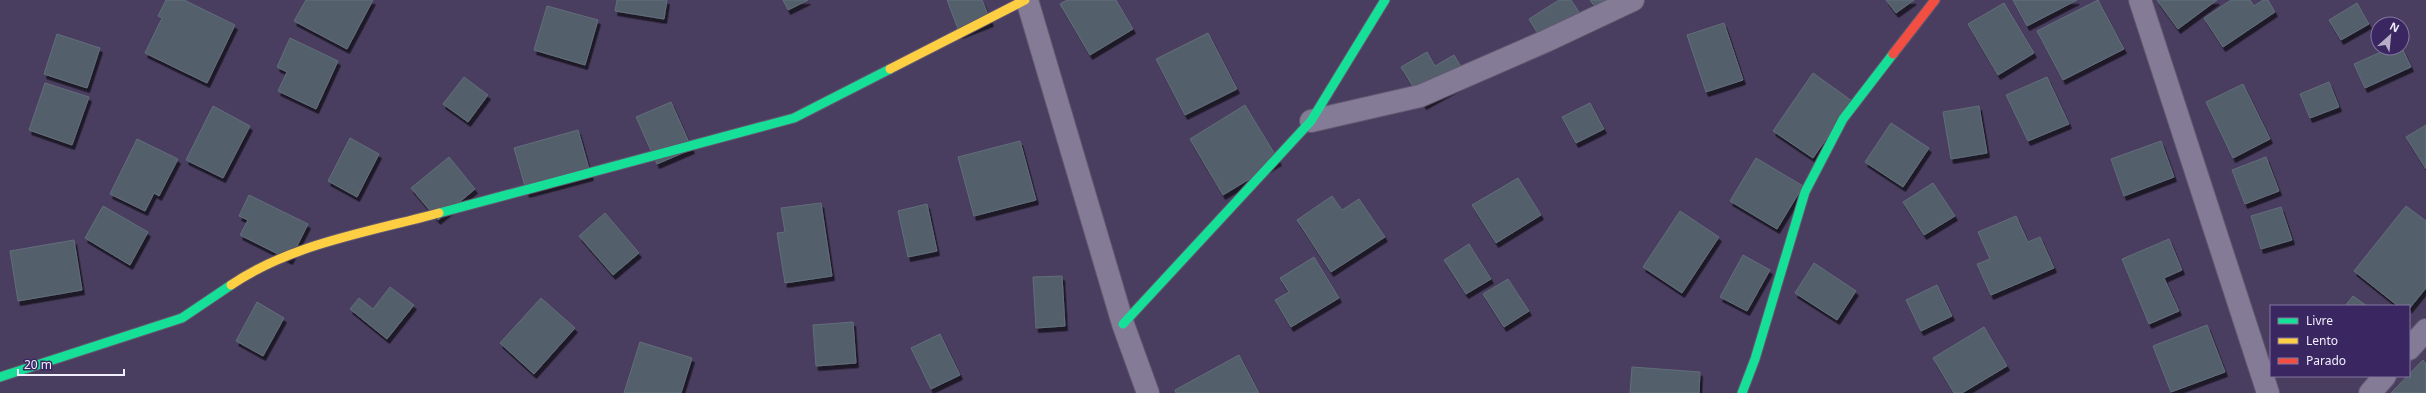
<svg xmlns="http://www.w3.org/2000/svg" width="2426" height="393" font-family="'Noto Sans',sans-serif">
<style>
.building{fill:#52606c;stroke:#626e7a;filter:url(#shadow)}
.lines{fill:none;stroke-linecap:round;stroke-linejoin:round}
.street-casing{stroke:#60586f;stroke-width:24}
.fast-casing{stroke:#60586f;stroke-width:11}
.slow-casing{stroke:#60586f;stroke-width:11}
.jam-casing{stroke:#60586f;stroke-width:11}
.street{stroke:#847b96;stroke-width:22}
.fast{stroke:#16e098;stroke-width:9}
.slow{stroke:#ffcf43;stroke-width:9}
.jam{stroke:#f24e42;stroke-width:9}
</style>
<defs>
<filter id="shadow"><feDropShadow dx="2.5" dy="4.5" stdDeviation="0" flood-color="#0009"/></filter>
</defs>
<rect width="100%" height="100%" fill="#4a3e60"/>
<g class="building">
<polygon points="166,0 184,0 235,25 207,83 145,53 162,18 158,16"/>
<polygon points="306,0 373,0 347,49 294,21"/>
<polygon points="617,0 667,0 664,19 615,11"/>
<polygon points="783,0 808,0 788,10"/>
<polygon points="947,0 982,0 991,22 960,34"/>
<polygon points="1067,0 1116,0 1133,29 1090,55 1060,4"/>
<polygon points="1559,0 1571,0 1583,18 1543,43 1529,19"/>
<polygon points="1590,0 1605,0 1595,7"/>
<polygon points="1886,0 1914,0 1896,13"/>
<polygon points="2013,0 2077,0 2027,26"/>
<polygon points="2098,0 2124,49 2063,80 2037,31"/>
<polygon points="2157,0 2217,0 2178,29"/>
<polygon points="2231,0 2250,0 2254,6 2263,0 2268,0 2275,12 2223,47 2204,18"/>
<polygon points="2004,3 2034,53 1998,75 1968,24"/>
<polygon points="2357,3 2369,24 2341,40 2329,20"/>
<polygon points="547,6 598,20 585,65 534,50"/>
<polygon points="1724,23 1743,80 1706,92 1687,35"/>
<polygon points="1208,33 1237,89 1185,115 1156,59"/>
<polygon points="57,34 100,48 87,88 44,74"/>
<polygon points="290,38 338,61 316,109 278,91 287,72 277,67"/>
<polygon points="2390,48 2402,48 2411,67 2365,88 2354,64"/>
<polygon points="1427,52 1435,66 1454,55 1469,80 1424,105 1401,67"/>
<polygon points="1813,73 1852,101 1813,158 1773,131"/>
<polygon points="464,77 488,95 468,122 443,104"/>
<polygon points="2047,77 2069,124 2028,141 2006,95"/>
<polygon points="2329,82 2339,107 2310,118 2300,94"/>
<polygon points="45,83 89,97 72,145 29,130"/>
<polygon points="2243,84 2270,139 2233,158 2206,102"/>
<polygon points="671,102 692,149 657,164 636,117"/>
<polygon points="1590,103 1604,129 1576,143 1562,117"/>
<polygon points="1245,105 1279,161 1223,195 1190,139"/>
<polygon points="213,106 250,126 223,178 186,160"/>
<polygon points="1979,106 1987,153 1951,159 1943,112"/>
<polygon points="1891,123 1929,148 1903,187 1865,162"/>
<polygon points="2426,125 2426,169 2406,137"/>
<polygon points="578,130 591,176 527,193 514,148"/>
<polygon points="350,138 379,154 357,197 328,181"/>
<polygon points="137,139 178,159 159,196 154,193 145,211 110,194"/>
<polygon points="1020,141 1036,200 974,216 958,157"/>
<polygon points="2161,141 2174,177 2124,196 2111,159"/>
<polygon points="449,157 475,189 438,220 411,188"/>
<polygon points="2266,157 2279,191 2245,204 2232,170"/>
<polygon points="1756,158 1803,186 1777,229 1730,201"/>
<polygon points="1518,178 1541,215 1496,243 1472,205"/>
<polygon points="1933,183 1955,216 1924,235 1903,202"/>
<polygon points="249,195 308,224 290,260 240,235 248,220 239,216"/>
<polygon points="1332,196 1342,210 1359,199 1385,237 1331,272 1297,220"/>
<polygon points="821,203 832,276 785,283 777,233 785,232 781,208"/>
<polygon points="927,204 937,251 908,257 898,211"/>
<polygon points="103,206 148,232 130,265 85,238"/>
<polygon points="2406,206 2426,221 2426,288 2409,309 2409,306 2398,306 2354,271"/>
<polygon points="2281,207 2292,240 2261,249 2251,216"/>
<polygon points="1680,211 1719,237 1682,293 1643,267"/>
<polygon points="605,213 639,253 613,275 579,236"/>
<polygon points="2016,216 2028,242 2040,237 2054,268 1991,295 1977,264 1990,259 1978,232"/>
<polygon points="2169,239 2182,270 2164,278 2179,311 2149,324 2122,259"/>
<polygon points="74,240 82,290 18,301 10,251"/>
<polygon points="1469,244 1491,279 1466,294 1444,260"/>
<polygon points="1743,255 1770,270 1747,311 1720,297"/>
<polygon points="1314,257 1339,298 1291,327 1275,300 1289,292 1280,278"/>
<polygon points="1814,263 1856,291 1837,320 1795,293"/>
<polygon points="1062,276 1065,326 1036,328 1033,277"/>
<polygon points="1508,279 1529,311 1504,327 1483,294"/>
<polygon points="1937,285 1952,316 1921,331 1906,300"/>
<polygon points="390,287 414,305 387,339 350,309 359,298 373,309"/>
<polygon points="2353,296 2367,306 2345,306"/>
<polygon points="541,298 575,328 534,374 500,343"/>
<polygon points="257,302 284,318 263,356 236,341"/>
<polygon points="853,322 856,363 816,366 813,325"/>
<polygon points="2207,325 2225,372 2171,392 2153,346"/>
<polygon points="1984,327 2007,366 1962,393 1954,393 1933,358"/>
<polygon points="940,334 960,375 931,389 911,348"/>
<polygon points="640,342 692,358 681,393 624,393"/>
<polygon points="1239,355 1259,393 1176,393 1175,390"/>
<polygon points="2423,360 2426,364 2426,393 2391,393"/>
<polygon points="1632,367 1700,372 1699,393 1630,393"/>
</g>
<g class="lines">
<g class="street-casing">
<g id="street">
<polyline points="1027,0 1123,324 1148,393"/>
<polyline points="2140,0 2268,393"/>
<polyline points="1311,121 1420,96 1546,41 1633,0"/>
<polyline points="2409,349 2426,330"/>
<polyline points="2370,393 2385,376"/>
</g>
</g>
<g class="fast-casing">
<g id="fast">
<polyline points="439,213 794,118 890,69"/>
<polyline points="1123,324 1311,121 1385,0"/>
<polyline points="0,377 182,318 231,285"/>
<polyline points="1742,393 1755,359 1805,192 1843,119 1893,54"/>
</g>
</g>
<g class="slow-casing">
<g id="slow">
<polyline points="890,69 1025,0"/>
<path d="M 231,285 C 291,244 369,232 439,213"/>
</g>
</g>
<g class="jam-casing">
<polyline id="jam" points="1893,54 1935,0"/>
</g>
<use href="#street" class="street"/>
<use href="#fast" class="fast"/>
<use href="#slow" class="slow"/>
<use href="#jam" class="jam"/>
</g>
<rect x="2270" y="305" width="140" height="72" fill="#3a2761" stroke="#83779f"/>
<rect x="2278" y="318" width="20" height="6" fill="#16e098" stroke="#83779f"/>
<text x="2306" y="325" font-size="12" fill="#f1eefd">Livre</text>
<rect x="2278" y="338" width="20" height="6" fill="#ffcf43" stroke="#83779f"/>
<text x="2306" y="345" font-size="12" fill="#f1eefd">Lento</text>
<rect x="2278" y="358" width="20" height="6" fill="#f24e42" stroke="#83779f"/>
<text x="2306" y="365" font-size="12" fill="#f1eefd">Parado</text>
<g transform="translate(2390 36) rotate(27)"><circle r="19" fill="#3a2761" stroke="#83779f"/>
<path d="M0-3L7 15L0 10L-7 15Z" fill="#b7b0c6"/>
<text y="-6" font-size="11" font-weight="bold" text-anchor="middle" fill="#f1eefd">N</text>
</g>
<path d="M18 369v6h106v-6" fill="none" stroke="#f1eefd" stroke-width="2"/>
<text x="24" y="369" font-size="12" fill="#f1eefd" stroke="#3a2761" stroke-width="3" paint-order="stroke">20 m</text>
</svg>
